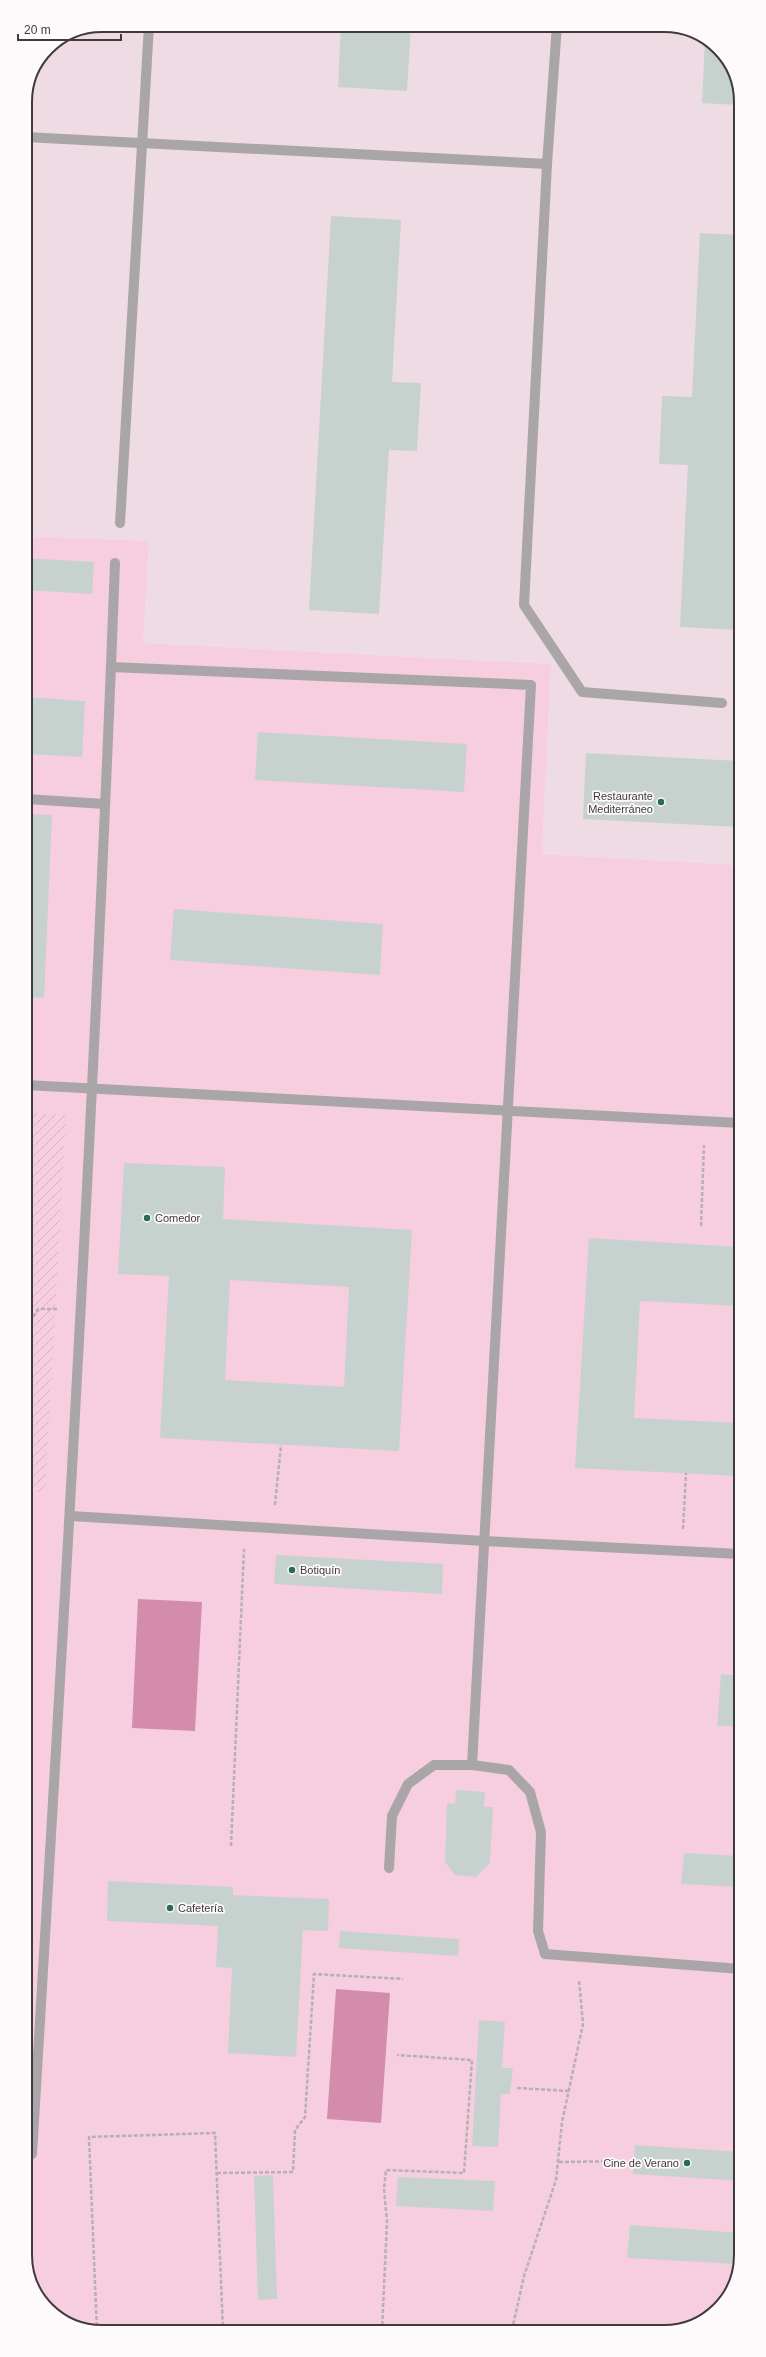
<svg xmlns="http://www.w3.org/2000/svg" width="766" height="2357" font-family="Arial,sans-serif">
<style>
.built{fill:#eedbe3}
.park{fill:#f7cedf}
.garden{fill:url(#garden-furrows)}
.water{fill:#d38cab}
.building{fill:#c7d2ce;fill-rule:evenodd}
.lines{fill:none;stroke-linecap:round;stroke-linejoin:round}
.path{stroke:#b8afb2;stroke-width:2.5;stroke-dasharray:4 2;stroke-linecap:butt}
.minor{stroke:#aaa6a7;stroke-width:10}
.poi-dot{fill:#296a58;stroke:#fefafb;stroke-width:1.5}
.labels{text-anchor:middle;stroke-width:3.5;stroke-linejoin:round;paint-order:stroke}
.poi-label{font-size:11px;fill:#3f3b3c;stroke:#fefafb;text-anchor:start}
.rim{fill:none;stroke:#3f3b3c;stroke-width:2}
</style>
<defs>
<pattern id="garden-furrows" width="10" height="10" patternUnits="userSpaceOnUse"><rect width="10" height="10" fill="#f7cedf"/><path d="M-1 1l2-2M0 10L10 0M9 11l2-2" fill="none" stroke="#d5b2c0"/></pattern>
</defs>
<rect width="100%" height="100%" fill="#f6eaef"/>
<polygon class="built" points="102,25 669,25 715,44 738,82 739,865 542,854 551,664 143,643 149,541 26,536 25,97 48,47 73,31"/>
<polygon class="park" points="26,536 149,541 143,643 551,664 542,854 739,865 741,2255 725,2302 684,2329 97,2332 51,2313 28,2275"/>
<polygon class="garden" points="26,1113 66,1115 45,1492 27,1492"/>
<g class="water">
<polygon points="138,1599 202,1602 195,1731 132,1728"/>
<polygon points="336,1989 390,1993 381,2123 327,2119"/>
</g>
<g class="building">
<polygon points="341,25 411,25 407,91 338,87"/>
<polygon points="705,40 715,44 738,82 738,105 702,103"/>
<polygon points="331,216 401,220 392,382 421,383 417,451 389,450 379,614 309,610"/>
<polygon points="700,233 739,235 739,630 680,627 688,465 659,464 662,396 692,397"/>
<polygon points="26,558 94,562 92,594 26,590"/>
<polygon points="26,697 85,701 82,757 26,754"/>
<polygon points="258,732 467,744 464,792 255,780"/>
<polygon points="586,753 739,761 739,827 583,819"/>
<polygon points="26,814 52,815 44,998 26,997"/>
<polygon points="174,909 383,924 380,975 170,960"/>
<path d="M 124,1163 L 225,1167 L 223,1219 L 412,1230 L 399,1451 L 160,1438 L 169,1276 L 118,1274 ZM 230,1280 L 349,1287 L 344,1387 L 225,1380 Z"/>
<polygon points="589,1238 740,1247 740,1306 640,1301 634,1418 740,1423 740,1476 575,1468"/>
<polygon points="276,1555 443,1564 442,1594 274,1584"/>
<polygon points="721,1674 740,1676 740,1726 717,1726"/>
<polygon points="456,1790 485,1792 484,1807 493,1807 490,1863 476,1877 455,1875 445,1862 447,1803 455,1804"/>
<polygon points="684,1853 741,1856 741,1887 681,1884"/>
<polygon points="108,1881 233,1887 233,1895 329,1899 328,1931 303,1930 296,2057 228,2053 232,1968 216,1967 218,1926 107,1921"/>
<polygon points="340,1931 459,1939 458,1956 339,1948"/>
<polygon points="479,2020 505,2022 502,2068 513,2068 510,2094 501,2094 498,2147 472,2146"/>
<polygon points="635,2145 741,2152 741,2181 633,2174"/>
<polygon points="273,2175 277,2299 258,2300 254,2176"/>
<polygon points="398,2177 495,2181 493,2211 396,2206"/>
<polygon points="630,2225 741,2233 741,2255 738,2264 627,2258"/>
</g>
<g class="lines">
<g class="path">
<polyline points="701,1226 704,1145"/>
<polyline points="27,1327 38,1309 58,1309"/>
<polyline points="275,1505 281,1445"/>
<polyline points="683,1529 686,1473"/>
<polyline points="231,1846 244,1549"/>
<polyline points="517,2088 569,2091"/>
<polyline points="559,2162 626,2161"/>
<polyline points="217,2173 293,2172 295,2130 305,2117 314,1974 403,1979"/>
<polyline points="512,2330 524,2276 556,2180 562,2122 583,2024 579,1980"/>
<polyline points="382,2331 387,2221 384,2189 386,2170 464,2173 472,2060 397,2055"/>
<polyline points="97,2332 89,2137 215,2133 223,2331"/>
</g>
<g class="minor">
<polyline points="557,25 547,164 524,605 582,692 722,703"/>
<polyline points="25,137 547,164"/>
<polyline points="120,523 149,25"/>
<polyline points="111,667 531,685 472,1765"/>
<polyline points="26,799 105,804"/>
<polyline points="26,1085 740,1123"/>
<polyline points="71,1516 484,1541 740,1554"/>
<polyline points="389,1868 392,1816 408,1784 434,1765 472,1765 509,1770 530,1792 541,1832 538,1931 545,1954 741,1969"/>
<path d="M 32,2154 C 64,1624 95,1094 115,563"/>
</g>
</g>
<g class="poi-dot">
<circle cx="661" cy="802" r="4"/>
<circle cx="147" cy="1218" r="4"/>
<circle cx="292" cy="1570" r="4"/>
<circle cx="170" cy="1908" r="4"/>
<circle cx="687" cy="2163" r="4"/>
</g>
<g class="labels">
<g class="poi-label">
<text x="653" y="800" text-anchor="end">Restaurante<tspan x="653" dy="13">Mediterráneo</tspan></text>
<text x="155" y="1222">Comedor</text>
<text x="300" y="1574">Botiquín</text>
<text x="178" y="1912">Cafetería</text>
<text x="679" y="2167" text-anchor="end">Cine de Verano</text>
</g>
</g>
<path d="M0 0H766V2357H0ZM102 32H664A70 70 0 0 1 734 102V2255A70 70 0 0 1 664 2325H102A70 70 0 0 1 32 2255V102A70 70 0 0 1 102 32Z" fill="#fefafb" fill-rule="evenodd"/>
<path class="rim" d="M102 32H664A70 70 0 0 1 734 102V2255A70 70 0 0 1 664 2325H102A70 70 0 0 1 32 2255V102A70 70 0 0 1 102 32Z"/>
<path d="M18 34v6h103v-6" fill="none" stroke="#3f3b3c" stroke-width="2"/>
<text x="24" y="34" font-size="12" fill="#3f3b3c" stroke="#fefafb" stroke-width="3" paint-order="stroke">20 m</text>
</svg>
